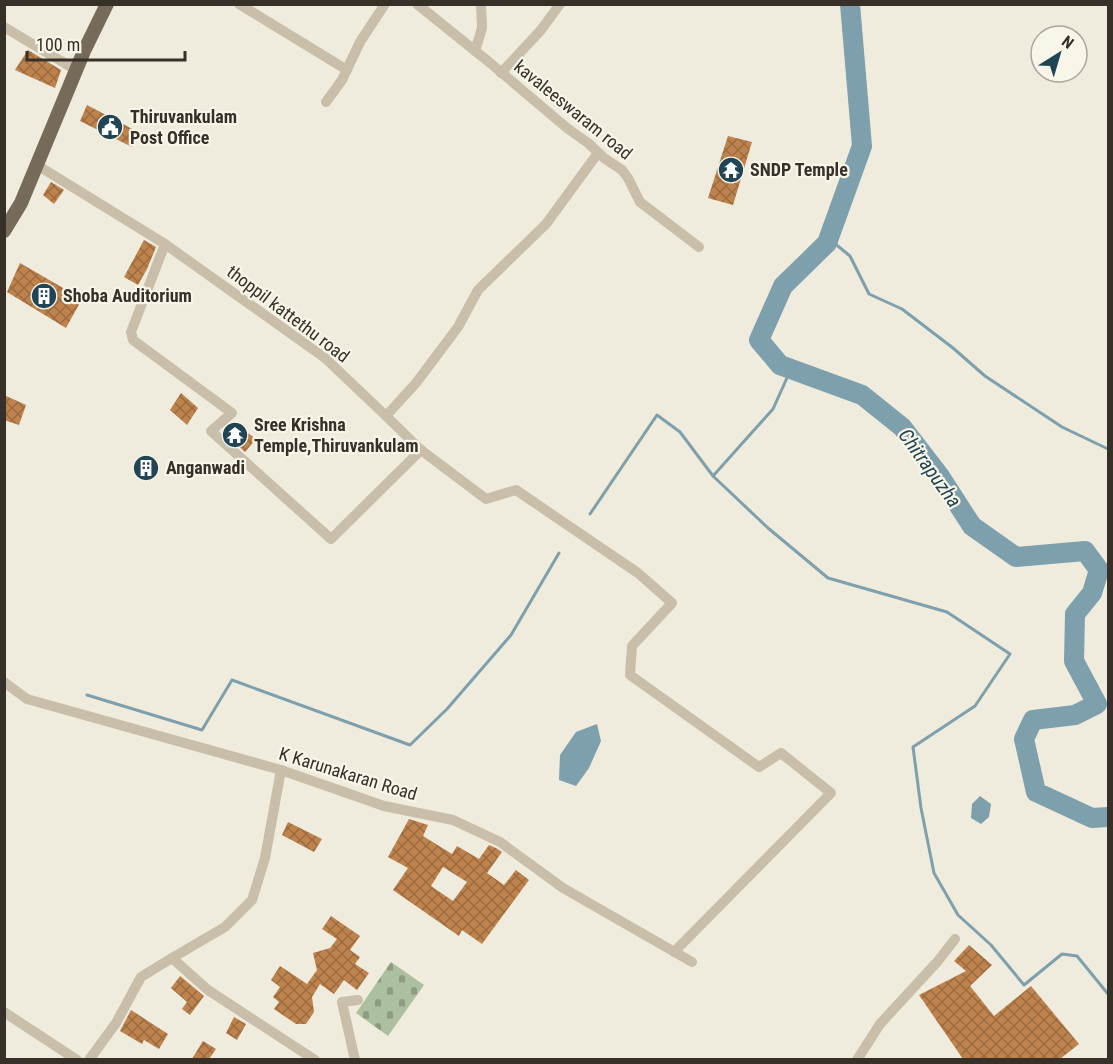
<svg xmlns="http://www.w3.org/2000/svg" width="1113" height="1064" font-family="'Roboto Condensed',sans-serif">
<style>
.cemetery{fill:url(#cemetery-stones)}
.water{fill:#7e9fac}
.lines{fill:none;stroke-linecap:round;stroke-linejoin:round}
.stream{stroke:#7e9fac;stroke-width:3}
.river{stroke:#7e9fac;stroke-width:20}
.building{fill:url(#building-cross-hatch);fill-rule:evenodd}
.minor{stroke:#c8bea9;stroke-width:10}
.major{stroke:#766a5b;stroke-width:14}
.labels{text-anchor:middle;stroke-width:4.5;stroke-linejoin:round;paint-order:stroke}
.street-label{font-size:18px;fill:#363029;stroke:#f8f5e9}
.poi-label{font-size:18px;font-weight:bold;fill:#363029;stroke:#f8f5e9;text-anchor:start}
.water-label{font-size:20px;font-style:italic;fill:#214554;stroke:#f8f5e9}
</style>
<defs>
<pattern id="cemetery-stones" width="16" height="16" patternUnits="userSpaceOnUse" patternTransform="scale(1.5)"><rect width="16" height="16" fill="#acbf9e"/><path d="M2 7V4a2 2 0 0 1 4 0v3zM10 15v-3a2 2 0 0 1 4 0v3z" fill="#8d9c81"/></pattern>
<pattern id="building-cross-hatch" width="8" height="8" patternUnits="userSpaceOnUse" patternTransform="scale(1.5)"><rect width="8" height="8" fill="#be824d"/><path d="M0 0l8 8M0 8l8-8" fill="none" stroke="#9b6b40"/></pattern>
</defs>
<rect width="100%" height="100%" fill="#f0ecdd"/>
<polygon class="cemetery" points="391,962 424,985 388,1036 356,1013"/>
<g class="water">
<polygon points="597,724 601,741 589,768 576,786 559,780 560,755 576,732"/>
<polygon points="980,796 991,804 989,817 981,824 971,818 972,804"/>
</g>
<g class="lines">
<g class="stream">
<polyline points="828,238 850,256 869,294 902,309 953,348 985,376 1062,427 1108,449"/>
<polyline points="791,369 773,409 713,476 768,528 828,578 947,612 1010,654 975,706 913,747 921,808 934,873 958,915 991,945 1024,985 1062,954 1077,956 1108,994"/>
<polyline points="590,514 657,415 680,432 713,476"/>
<polyline points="87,695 202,730 232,680 410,745 447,709 511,635 559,553"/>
</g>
<polyline class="river" points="850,4 862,146 827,243 783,286 759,340 780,365 862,395 902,427 939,475 972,526 1016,557 1085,551 1099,570 1092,593 1075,614 1074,661 1097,704 1075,715 1033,720 1024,739 1036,792 1092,818 1108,817"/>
</g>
<g class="building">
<polygon points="28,50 61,70 55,88 15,70"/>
<polygon points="87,105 140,133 132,147 80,121"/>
<polygon points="728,136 752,142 733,205 708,198"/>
<polygon points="51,182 64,190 54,204 43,195"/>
<polygon points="144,240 156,247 147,269 138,285 124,277"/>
<polygon points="20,263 82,299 66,328 7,292"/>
<polygon points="181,393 198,408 187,425 170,410"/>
<polygon points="4,395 26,405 19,425 4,420"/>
<polygon points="233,422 256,439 245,452 222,431"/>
<polygon points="144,457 159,467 150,481 134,470"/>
<path d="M 409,819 L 428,825 L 423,836 L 452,854 L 457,846 L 479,859 L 489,845 L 496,848 L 502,852 L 487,873 L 504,885 L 516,870 L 529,880 L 482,944 L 462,930 L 459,936 L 393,890 L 408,868 L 388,857 ZM 443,867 L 467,882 L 453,901 L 431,886 Z"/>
<polygon points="288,822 322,839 314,852 282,835"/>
<polygon points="331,916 360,936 350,950 360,957 355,964 369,973 357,990 344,980 334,994 320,984 312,997 314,1012 306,1024 296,1024 274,1009 279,1002 273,997 280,987 271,980 280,966 307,984 317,970 313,953 330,948 337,939 322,929"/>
<polygon points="969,945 992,965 970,986 994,1016 1031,986 1079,1044 1060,1059 963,1059 919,995 966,971 954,961"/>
<polygon points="180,976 204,996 190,1015 182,1009 187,1002 171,988"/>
<polygon points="131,1010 168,1034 159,1049 144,1040 142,1044 120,1031"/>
<polygon points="234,1017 246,1024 237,1040 226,1033"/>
<polygon points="203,1041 216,1049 209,1059 192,1059"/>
</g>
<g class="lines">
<g class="minor">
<polyline points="239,4 347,70"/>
<polyline points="417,4 489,62 567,128 588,143 604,158 622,170 628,178 640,202 699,247"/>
<polyline points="4,27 76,70"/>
<polyline points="475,51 482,28 481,4"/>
<polyline points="501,73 541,30 560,4"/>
<polyline points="326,102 342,80 360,42 385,4"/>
<polyline points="37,165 165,244 131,332 133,340 232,413 211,431 331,539 421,450 486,499 516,490 638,573 672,603 632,646 630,675 759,767 781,753 831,793 674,952"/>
<polyline points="165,244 325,358 386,416"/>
<polyline points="421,450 386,416 416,383 458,327 478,290 546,224 598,153"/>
<polyline points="4,682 27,699 281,770 384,806 453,820 500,842 563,888 692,962"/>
<polyline points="281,770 265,858 252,900 225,927 172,958 208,990 315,1060"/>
<polyline points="4,1012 77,1060"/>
<polyline points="89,1060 116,1023 141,977 172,958"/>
<polyline points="355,1060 342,1002 358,1000"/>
<polyline points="857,1060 880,1024 938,961 955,939"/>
</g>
<polyline class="major" points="4,231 21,203 84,51 107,4"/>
</g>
<defs>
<g id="civic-disc" transform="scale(1.35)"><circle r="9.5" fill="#214554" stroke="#f8f5e9"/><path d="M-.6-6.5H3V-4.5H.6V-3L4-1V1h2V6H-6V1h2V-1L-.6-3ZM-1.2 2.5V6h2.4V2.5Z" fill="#fff"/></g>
<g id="temple-disc" transform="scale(1.35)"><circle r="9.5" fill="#214554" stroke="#f8f5e9"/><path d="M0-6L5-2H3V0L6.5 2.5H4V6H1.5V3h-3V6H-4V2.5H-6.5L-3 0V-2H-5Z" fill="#fff"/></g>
<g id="building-disc" transform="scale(1.35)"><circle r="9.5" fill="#214554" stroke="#f8f5e9"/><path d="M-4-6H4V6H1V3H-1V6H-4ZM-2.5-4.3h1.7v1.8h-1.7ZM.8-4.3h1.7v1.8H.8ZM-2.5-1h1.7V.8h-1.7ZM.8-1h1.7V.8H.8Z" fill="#fff"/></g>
</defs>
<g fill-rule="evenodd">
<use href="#civic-disc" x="110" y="127"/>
<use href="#temple-disc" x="731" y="170"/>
<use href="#building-disc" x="44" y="296"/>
<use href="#temple-disc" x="235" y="435"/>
<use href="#building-disc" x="146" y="468"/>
</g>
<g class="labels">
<g class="street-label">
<text transform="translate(573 110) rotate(39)" y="6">kavaleeswaram road</text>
<text transform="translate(288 314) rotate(37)" y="6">thoppil kattethu road</text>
<text transform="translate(348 774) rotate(17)" y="6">K Karunakaran Road</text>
</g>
<g class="poi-label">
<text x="130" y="123">Thiruvankulam<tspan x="130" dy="21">Post Office</tspan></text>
<text x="750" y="176">SNDP Temple</text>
<text x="63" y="302">Shoba Auditorium</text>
<text x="254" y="431">Sree Krishna<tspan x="254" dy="21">Temple,Thiruvankulam</tspan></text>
<text x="166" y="474">Anganwadi</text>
</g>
<g class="water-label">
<text transform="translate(930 468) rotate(54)" y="7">Chitrapuzha</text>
</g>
</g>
<rect width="1113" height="1064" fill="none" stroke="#363029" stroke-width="12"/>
<g transform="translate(1059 54) rotate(37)"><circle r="28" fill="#f8f5e9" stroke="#aaa69c" stroke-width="1.5"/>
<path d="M0-4.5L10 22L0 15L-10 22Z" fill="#214554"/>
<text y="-9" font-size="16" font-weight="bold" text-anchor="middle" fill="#363029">N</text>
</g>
<path d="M27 51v9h158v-9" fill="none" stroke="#363029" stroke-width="3"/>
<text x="36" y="51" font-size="18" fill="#363029" stroke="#f8f5e9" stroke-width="4.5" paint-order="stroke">100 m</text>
</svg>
